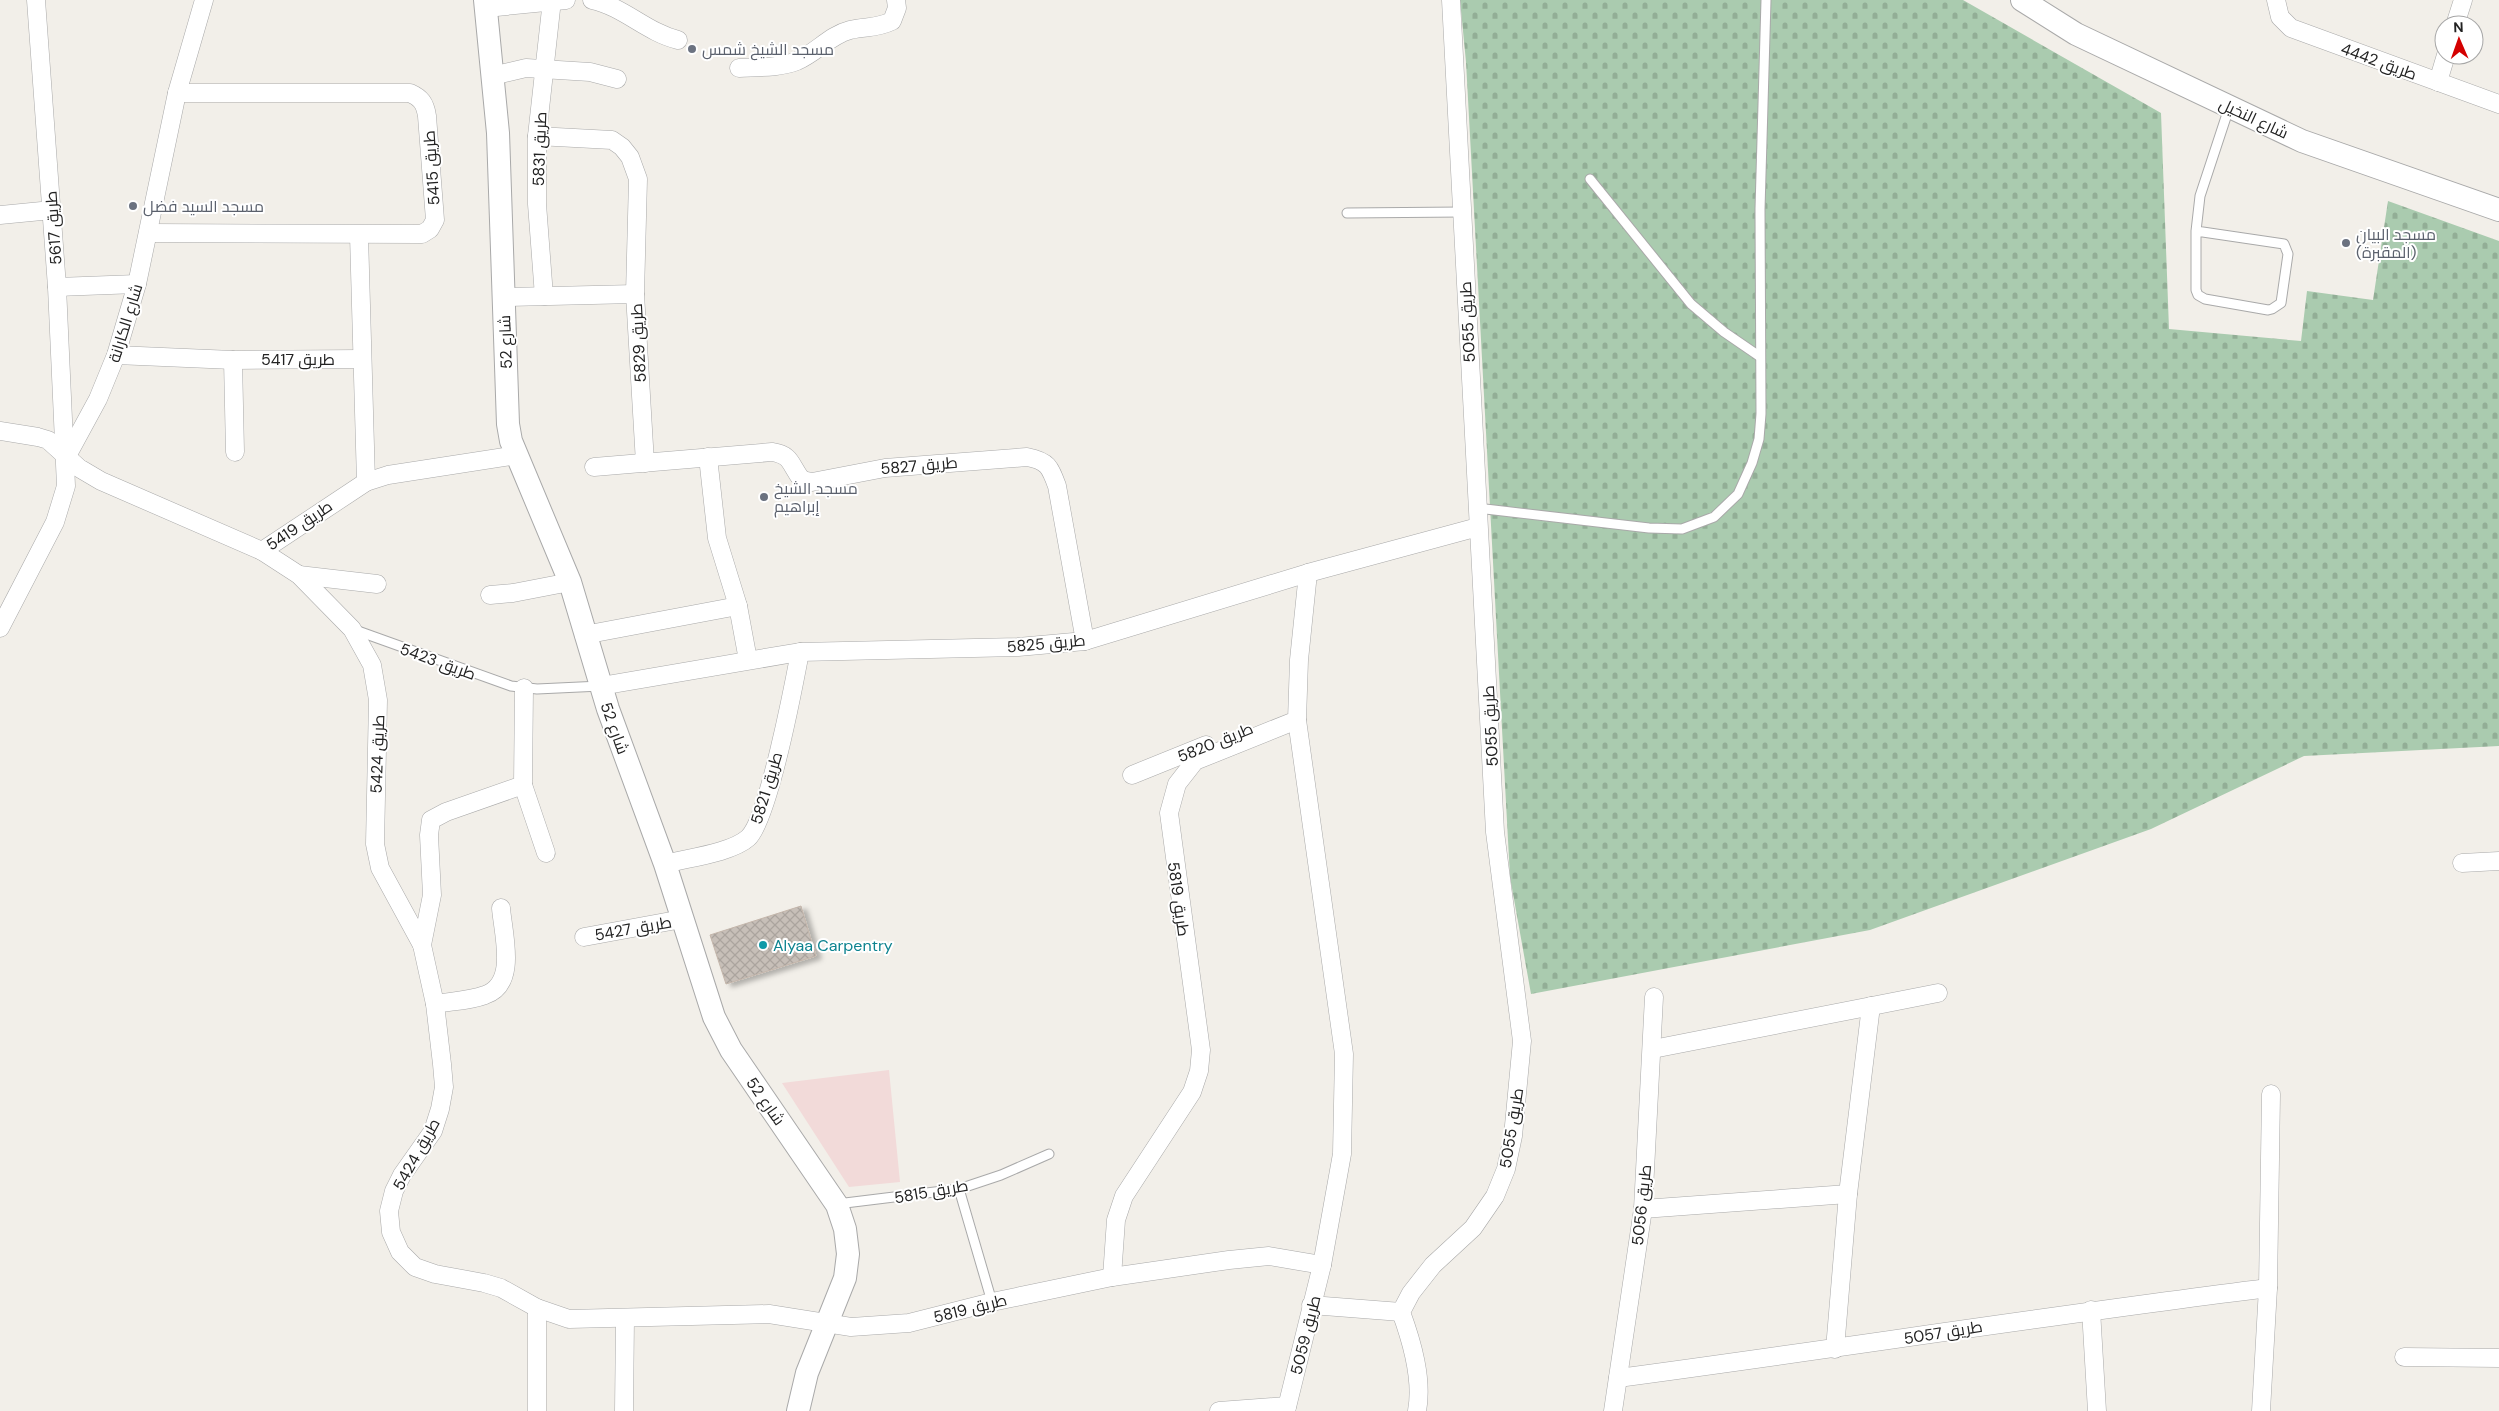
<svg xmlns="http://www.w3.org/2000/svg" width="2499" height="1411" font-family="'DM Sans',Cairo,sans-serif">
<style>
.commercial{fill:#f2dad9}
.cemetery{fill:url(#cemetery-stones)}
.building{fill:url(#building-cross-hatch);stroke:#c4b6ab;filter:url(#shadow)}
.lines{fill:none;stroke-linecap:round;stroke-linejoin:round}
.service-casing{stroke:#a9a9a9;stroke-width:11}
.minor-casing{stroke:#a9a9a9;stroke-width:19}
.tertiary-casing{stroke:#a9a9a9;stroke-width:24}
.service{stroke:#fff;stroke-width:9}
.minor{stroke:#fff;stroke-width:18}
.tertiary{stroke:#fff;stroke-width:22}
.worship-dot{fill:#6b7280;stroke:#fff;stroke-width:2}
.culture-dot{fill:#0f9aa8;stroke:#fff;stroke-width:2}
.labels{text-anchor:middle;stroke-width:4;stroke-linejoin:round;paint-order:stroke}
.worship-label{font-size:16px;fill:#5b616d;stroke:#fff;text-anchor:start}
.street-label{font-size:16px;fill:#222;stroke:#fff}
.culture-label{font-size:16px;fill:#0d838f;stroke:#fff;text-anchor:start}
</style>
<defs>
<pattern id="cemetery-stones" width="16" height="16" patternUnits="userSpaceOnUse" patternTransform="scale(1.25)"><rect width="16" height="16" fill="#aacbaf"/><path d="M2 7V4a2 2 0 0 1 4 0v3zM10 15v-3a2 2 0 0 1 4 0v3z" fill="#92ae96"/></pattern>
<pattern id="building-cross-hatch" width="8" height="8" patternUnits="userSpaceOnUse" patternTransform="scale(1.25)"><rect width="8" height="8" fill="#c7bfb8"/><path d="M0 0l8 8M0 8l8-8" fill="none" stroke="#aba49e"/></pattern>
<filter id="shadow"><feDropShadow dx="5.5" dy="3" stdDeviation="2.5" flood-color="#0004"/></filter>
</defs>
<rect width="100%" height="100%" fill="#f2efe9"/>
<polygon class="commercial" points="889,1070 900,1182 849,1187 782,1083"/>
<polygon class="cemetery" points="1460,0 1963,0 2161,113 2169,329 2301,341 2307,291 2373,300 2388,201 2499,241 2499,746 2304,756 2151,829 1870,930 1531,994 1510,877 1466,62"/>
<polygon class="building" points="801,906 816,956 726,984 710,935"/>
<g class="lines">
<g class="service-casing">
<g id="service">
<polyline points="1590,179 1691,304 1724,332 1759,356"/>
<polyline points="1347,213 1462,212"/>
<polyline points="2196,231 2284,244 2288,254 2281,303 2272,309 2268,310 2205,299 2198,295 2196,290 2196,231 2200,196 2229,108"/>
<polyline points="1477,508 1649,528 1682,529 1714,517 1738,494 1752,463 1759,439 1761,414 1760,209 1766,0"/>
<polyline points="355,630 511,686 537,689 601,686"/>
<polyline points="959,1189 992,1302"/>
<polyline points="837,1204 959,1189 1001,1175 1049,1154"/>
</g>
</g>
<g class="minor-casing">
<g id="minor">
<path d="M 592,0 C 624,7 646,32 678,40"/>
<polyline points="2276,0 2280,17 2291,28 2499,104"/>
<polyline points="486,8 566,0"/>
<polyline points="2455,25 2463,0"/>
<path d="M 739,68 C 758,67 779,68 797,61 C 816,53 830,35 850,30 C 867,26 875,29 892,21 L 897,8 L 896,0"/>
<polyline points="492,76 526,68 590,72 617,79"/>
<polyline points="2438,82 2446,55"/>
<polyline points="537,136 612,140 622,147 630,157 638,179 635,294 645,463"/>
<polyline points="0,215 52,210"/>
<path d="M 148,233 L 422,234 L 430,229 L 435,220 L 427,116 C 425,103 421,98 410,93 L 177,93"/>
<polyline points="359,235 366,482"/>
<polyline points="57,287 137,284"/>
<polyline points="544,296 537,204 537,136 552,0"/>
<polyline points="504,297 635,294"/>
<polyline points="116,355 233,360 362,359"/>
<polyline points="233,360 235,452"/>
<polyline points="0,431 38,437 48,440 79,468 101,481 262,551 299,575 352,629 372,665 378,700 375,844 380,868 422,945 435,1004 442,1064 444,1087 440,1109 433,1131 402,1175 394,1191 389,1211 391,1232 400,1252 415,1267 435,1274 484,1283 501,1288 537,1308 569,1319 769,1314 851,1327 909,1323 992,1302 1112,1277 1229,1260 1269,1256 1322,1265"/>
<polyline points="67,456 98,399 116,355 137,284 177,93 204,0"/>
<polyline points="708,457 717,538 738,606 748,660"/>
<path d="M 594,467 L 772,452 C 793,455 790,466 802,480 L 812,482 L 885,468 L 1027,457 C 1048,461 1050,467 1057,486 L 1085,641"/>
<polyline points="262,551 366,482 388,475 517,455"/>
<polyline points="299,575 377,584"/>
<polyline points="490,595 513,593 570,582"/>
<polyline points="0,628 55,522 66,486 57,287 36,0"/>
<polyline points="584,635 738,606"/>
<polyline points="601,686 800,652 1018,647 1085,641 1308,573 1478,527"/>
<polyline points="1132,775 1206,745"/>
<polyline points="523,785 546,853"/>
<polyline points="2462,863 2499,861"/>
<path d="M 665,864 C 687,858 731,853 748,838 C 768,820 794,684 800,652"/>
<polyline points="584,937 682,919"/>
<polyline points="422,945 432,895 429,835 431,820 446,812 523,785 524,688"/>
<path d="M 435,1004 C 451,1001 469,1001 485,995 C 518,984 503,934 501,908"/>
<polyline points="1653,1049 1938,993"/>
<polyline points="1643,1209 1848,1194"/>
<polyline points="1112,1277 1116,1220 1124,1196 1192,1092 1199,1071 1201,1050 1169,813 1177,784 1195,761 1297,720 1299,660 1308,573"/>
<polyline points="1311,1305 1401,1312"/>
<polyline points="2091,1310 2097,1411"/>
<polyline points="1835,1349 1848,1194 1871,1006"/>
<polyline points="2404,1357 2499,1358"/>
<path d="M 1618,1378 C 1835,1349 2051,1315 2268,1288"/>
<polyline points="537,1411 537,1308"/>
<polyline points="624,1411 625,1318"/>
<polyline points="1219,1411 1287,1406"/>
<polyline points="1286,1411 1322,1265 1342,1154 1344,1054 1297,720"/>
<path d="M 1417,1411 C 1423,1379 1412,1342 1401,1312 L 1411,1293 L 1433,1265 L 1473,1228 L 1495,1196 L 1506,1169 L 1513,1136 L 1522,1041 L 1495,832 L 1451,0"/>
<polyline points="1613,1411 1643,1209 1654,997"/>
<polyline points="2261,1411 2268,1288 2271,1094"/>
</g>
</g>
<g class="tertiary-casing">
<g id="tertiary">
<polyline points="485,0 498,133 508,424 511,441 570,582 608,709 665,864 714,1017 731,1050 837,1205 845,1229 848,1254 845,1278 807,1373 798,1411"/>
<polyline points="2022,0 2076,34 2302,141 2499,210"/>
</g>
</g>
<use href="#service" class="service"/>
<use href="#minor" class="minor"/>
<use href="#tertiary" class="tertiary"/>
</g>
<g class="worship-dot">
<circle cx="692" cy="49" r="5"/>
<circle cx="133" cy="206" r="5"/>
<circle cx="2346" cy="243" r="5"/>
<circle cx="764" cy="497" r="5"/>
</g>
<circle class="culture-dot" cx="763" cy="945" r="5"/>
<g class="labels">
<g class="worship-label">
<text x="702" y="55">مسجد الشيخ شمس</text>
<text x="143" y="212">مسجد السيد فضل</text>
<text x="2356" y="240">مسجد البيان<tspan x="2356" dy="18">(المقبرة)</tspan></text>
<text x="774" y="494">مسجد الشيخ<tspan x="774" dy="18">إبراهيم</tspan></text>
</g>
<g class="street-label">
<text transform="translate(2379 61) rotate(20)" y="6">طريق 4442</text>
<text transform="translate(2254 118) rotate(25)" y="6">شارع النخيل</text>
<text transform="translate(539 149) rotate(-88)" y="6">طريق 5831</text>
<text transform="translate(431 168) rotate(-94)" y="6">طريق 5415</text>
<text transform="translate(53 228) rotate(-94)" y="6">طريق 5617</text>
<text transform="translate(1467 322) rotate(-93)" y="6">طريق 5055</text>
<text transform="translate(125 323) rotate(-73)" y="6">شارع الكارانة</text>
<text transform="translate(505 342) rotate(-92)" y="6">شارع 52</text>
<text transform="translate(638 343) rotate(-93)" y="6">طريق 5829</text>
<text x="298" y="365">طريق 5417</text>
<text transform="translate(919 465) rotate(-5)" y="6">طريق 5827</text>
<text transform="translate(299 525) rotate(-34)" y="6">طريق 5419</text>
<text transform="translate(1046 643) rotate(-5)" y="6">طريق 5825</text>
<text transform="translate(438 661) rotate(20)" y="6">طريق 5423</text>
<text transform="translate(1490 726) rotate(-93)" y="6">طريق 5055</text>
<text transform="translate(615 728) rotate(70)" y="6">شارع 52</text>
<text transform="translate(1215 742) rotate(-22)" y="6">طريق 5820</text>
<text transform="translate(377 754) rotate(-88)" y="6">طريق 5424</text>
<text transform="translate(766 788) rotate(-73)" y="6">طريق 5821</text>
<text transform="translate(1179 899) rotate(82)" y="6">طريق 5819</text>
<text transform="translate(633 928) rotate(-10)" y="6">طريق 5427</text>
<text transform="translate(766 1101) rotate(55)" y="6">شارع 52</text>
<text transform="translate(1511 1128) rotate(-81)" y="6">طريق 5055</text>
<text transform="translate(416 1154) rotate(-61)" y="6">طريق 5424</text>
<text transform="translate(931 1191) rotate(-10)" y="6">طريق 5815</text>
<text transform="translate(1641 1205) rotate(-84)" y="6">طريق 5056</text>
<text transform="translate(970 1308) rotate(-14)" y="6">طريق 5819</text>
<text transform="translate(1943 1332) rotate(-9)" y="6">طريق 5057</text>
<text transform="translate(1305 1335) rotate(-76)" y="6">طريق 5059</text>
</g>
<g class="culture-label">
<text x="773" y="951">Alyaa Carpentry</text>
</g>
</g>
<g transform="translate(2459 40) rotate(358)"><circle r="24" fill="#ffffff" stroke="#a7a7a7"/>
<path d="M0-4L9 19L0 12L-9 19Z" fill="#d40000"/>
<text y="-8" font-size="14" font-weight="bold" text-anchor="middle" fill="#222222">N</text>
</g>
</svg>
